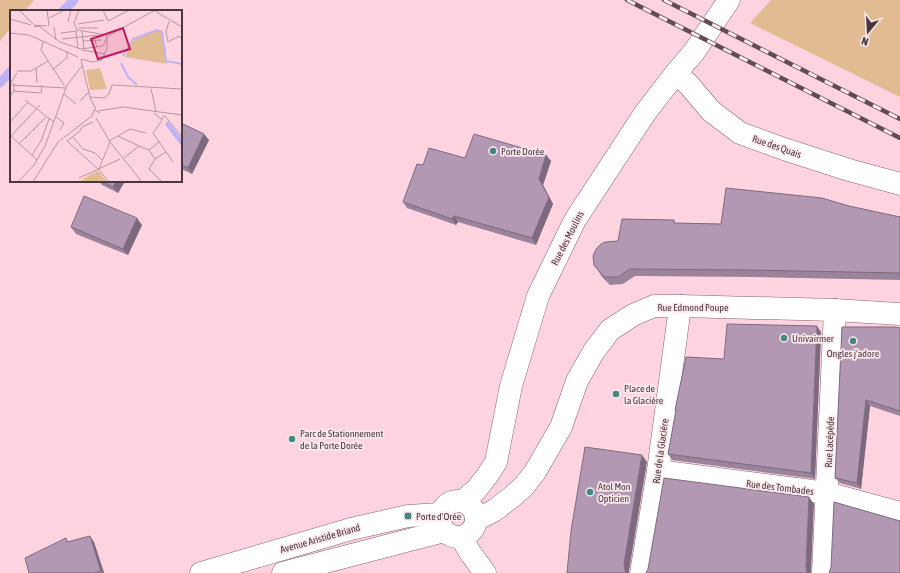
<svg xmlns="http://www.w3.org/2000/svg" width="900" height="573" font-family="'Asap Condensed',sans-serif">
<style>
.green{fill:#e1bc93}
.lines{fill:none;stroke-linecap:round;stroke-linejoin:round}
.stream{stroke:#bdb3f4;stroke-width:9}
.minor-casing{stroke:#86626c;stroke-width:23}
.tertiary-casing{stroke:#86626c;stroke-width:23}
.secondary-casing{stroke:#86626c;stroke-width:23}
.minor{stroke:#fff;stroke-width:22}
.tertiary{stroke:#fff;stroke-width:22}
.secondary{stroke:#fff;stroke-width:22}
.rail-casing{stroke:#604c52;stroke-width:4.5}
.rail{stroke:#fbe9ee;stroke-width:3;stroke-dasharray:9;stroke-linecap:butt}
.wall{fill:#9a839b}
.shaded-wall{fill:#7d6a7e}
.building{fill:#b398b4;stroke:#7d6a7e}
.poi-dot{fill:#428881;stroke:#fbe9ee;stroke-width:1.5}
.labels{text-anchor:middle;stroke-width:3.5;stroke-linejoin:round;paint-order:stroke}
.street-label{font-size:10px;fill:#48373c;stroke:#fbe9ee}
.poi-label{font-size:10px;fill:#48373c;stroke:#fbe9ee;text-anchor:start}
.inset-river{fill:none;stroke:#bdb3f4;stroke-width:2}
.inset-road{fill:none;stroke:#b6959e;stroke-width:1}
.view{fill:#c2185b;fill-opacity:0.15;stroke:#c2185b;stroke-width:2}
.inset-edge{fill:none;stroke:#48373c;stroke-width:2}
</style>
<rect width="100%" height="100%" fill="#ffd4e0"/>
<g class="green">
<polygon points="0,0 34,0 25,11 11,11 11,28 0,41"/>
<polygon points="771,0 900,0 900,97 750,23"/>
</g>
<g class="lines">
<g class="stream">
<polyline points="63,11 74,0"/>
<polyline points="0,83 11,71"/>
</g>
<g class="minor-casing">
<g id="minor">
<polyline points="658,471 827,493 900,513"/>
<polyline points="461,537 469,551 485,573"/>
<polyline points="641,573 658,471 679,314 681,306"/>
<polyline points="823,573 835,310"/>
</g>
</g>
<g class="tertiary-casing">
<g id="tertiary">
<polyline points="676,73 689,85 711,111 740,133 784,149 849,170 900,184"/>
<polyline points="463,501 476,490 487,476 496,462 511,386 538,296 575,220 645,113 676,73 694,52 729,0"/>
</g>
</g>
<g class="secondary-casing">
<g id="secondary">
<circle cx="458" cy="519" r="18"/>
<polyline points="476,520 495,510 513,496 524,486 535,472 561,427 577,381 594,351 610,330 633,315 654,306 681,306 835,310 900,314"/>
<polyline points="201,573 351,529 408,516 440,514"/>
<polyline points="283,573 444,531"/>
</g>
</g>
<use href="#minor" class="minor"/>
<use href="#tertiary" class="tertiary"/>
<use href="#secondary" class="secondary"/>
<g class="rail-casing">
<g id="rail">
<polyline points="627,0 900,138"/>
<polyline points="664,0 900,119"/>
</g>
</g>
<use href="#rail" class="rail"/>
</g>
<g class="wall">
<polygon points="181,123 209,140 192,174 181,169"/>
<polygon points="546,155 551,161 543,185 553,204 536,245 458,222 456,225 407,208 403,202 423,165 465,158"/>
<polygon points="99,181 125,181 118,193 102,185"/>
<polygon points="849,206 900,217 900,280 752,277 635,276 623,284 610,285 602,277 597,269 618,241 674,220 675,223 721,224"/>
<polygon points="142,225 128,255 76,234 71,227"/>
<polygon points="842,327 900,328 900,416 870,406 861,489 840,483 835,478"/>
<polygon points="821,332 815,479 672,460 668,454 676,411 675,410 724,359"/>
<polygon points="66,538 68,542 94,542 104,573 29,573"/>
</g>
<g class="shaded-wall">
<polygon points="204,134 209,140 192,174 188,168"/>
<polygon points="546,155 551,161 543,185 553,204 536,245 532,238 539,179"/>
<polygon points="117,181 125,181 118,193 113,187"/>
<polygon points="454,216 458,222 456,225 452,219"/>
<polygon points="137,218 142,225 128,255 123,249"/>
<polygon points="817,326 821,332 815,479 811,473"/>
<polygon points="866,400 870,406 861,489 857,483"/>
<polygon points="642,455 647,462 629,571 629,573 626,573 625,571 624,564"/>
<polygon points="809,497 814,504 811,573 808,573 807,572 806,566"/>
<polygon points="90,536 94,542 104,573 103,573 101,571"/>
</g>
<g class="building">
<polygon points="181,123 204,134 188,168 181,165"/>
<polygon points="474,134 512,145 546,155 539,179 549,197 532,238 454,216 452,219 403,202 417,164 423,165 429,148 465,158"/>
<polygon points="101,181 117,181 113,187"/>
<polygon points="726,188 822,198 849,206 900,217 900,273 747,270 630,269 618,277 605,277 597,269 594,265 593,256 596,249 601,244 605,242 618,241 622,219 674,220 674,223 721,224"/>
<polygon points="84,196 137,218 123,249 71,227"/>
<polygon points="727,324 817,326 811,473 668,454 676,410 675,410 686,357 724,359"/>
<polygon points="842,327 895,327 900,328 900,411 866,400 857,483 835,478"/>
<polygon points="585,447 642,455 624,564 625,571 626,573 567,573 571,531"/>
<polygon points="664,478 809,497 806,566 807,572 808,573 646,573 648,569"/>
<polygon points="834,502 900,521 900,573 829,573 831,567"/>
<polygon points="90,536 101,571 94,573 29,573 25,558 66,538 67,542"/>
</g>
<g class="poi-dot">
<circle cx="493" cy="151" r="4"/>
<circle cx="784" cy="338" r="4"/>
<circle cx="853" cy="341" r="4"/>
<circle cx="616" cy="394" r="4"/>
<circle cx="292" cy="439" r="4"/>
<circle cx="590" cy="492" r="4"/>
<rect x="404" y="512" width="8" height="8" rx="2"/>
</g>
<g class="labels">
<g class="street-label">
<text transform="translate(777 146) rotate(19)" y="4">Rue des Quais</text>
<text transform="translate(567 238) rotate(-63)" y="4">Rue des Moulins</text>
<text x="693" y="311">Rue Edmond Poupe</text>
<text transform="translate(829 442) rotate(-87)" y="4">Rue Lacépède</text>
<text transform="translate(660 451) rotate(-82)" y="4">Rue de la Glacière</text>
<text transform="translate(780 487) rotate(7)" y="4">Rue des Tombades</text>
<text transform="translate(320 538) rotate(-16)" y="4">Avenue Aristide Briand</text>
</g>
<g class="poi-label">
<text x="501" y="155">Porte Dorée</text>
<text x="792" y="342">Univairmer</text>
<text x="853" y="357" text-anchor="middle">Ongles j'adore</text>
<text x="624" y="392">Place de<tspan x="624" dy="12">la Glacière</tspan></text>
<text x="300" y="437">Parc de Stationnement<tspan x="300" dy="12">de la Porte Dorée</tspan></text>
<text x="598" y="490">Atol Mon<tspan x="598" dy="12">Opticien</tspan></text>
<text x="416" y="520">Porte d'Orée</text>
</g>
</g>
<g transform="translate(10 10)">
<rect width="172" height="172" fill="#ffd4e0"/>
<path d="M 147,20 L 152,21 L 155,51 L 158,54 L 115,47 L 122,32 L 127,27 ZM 90,58 L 97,79 L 80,80 L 76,60 ZM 88,161 L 97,172 L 69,172 L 81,164 Z" fill="#e1bc93"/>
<path d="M 158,111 L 172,129 L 172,137 L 155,114 Z" fill="#bdb3f4"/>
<path class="inset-river" d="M 113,46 L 123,29 L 147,20 L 152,22 L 156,51 L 172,54M 111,53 L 118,67 L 127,75"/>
<path class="inset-road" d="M 9,0 L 23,14M 37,0 L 39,16M 93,0 L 98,11 L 119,0M 145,1 L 172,17M 39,8 L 55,0M 0,9 L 21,15M 159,11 L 156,22 L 158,32 L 169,26 L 172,29M 58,12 L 61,0M 68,14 L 94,10M 24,15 L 37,16M 24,17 L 29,16 L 50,32 L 71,39 L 93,36 L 98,25M 44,17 L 46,30M 69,18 L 88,18M 67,20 L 97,25M 67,20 L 64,13 L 69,0M 66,21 L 68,39M 72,21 L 74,39M 0,23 L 19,25 L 68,47M 51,23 L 67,21M 83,25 L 87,37M 98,26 L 145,0M 52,29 L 90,25M 73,31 L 91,30M 33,32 L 31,40 L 54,75M 72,40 L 95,44M 71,49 L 82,52 L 92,50 L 97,38 L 97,27M 71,50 L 80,87 L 86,100M 26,58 L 27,73M 42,60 L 57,48 L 57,41M 7,61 L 21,61 L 38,51M 0,74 L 7,63M 0,75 L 56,78M 141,79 L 146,101M 3,81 L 31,83 L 32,75M 54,84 L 66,94M 0,86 L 4,81 L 4,73M 80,87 L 94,88 L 99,84 L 102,75 L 172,79M 15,90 L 44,112M 70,91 L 79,82M 88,101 L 113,97 L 172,105M 144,103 L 151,109 L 155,105M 82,106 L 84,100 L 90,103M 155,106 L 172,127M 46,107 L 54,113 L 50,120M 86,108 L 100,132 L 132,172M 153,109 L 143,123 L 163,152M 0,112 L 18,92M 83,112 L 72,117 L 70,121 L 57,131 L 88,159M 1,126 L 30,95M 1,126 L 27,150M 108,126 L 129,136M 63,127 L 73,139 L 85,143 L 92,150M 99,131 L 120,119 L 136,123M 9,134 L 36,107M 22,145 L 31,131 L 39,109M 114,148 L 129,136 L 139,140M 145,149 L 139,140 L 149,132M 88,159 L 99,172M 89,159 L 100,132M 69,168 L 110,149M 8,172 L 24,155 L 35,136 L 57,75 L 72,56M 23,172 L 48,132 L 82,106M 152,172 L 139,159 L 145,149 L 156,142"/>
<path class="view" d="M 113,18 L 120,39 L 88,49 L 81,29 Z"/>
<rect width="172" height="172" class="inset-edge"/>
</g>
<g transform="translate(868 32) rotate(198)" stroke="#fbe9ee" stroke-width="3" paint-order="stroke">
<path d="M0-3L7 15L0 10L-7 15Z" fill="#48373c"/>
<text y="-6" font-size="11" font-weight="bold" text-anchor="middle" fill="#48373c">N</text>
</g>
</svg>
